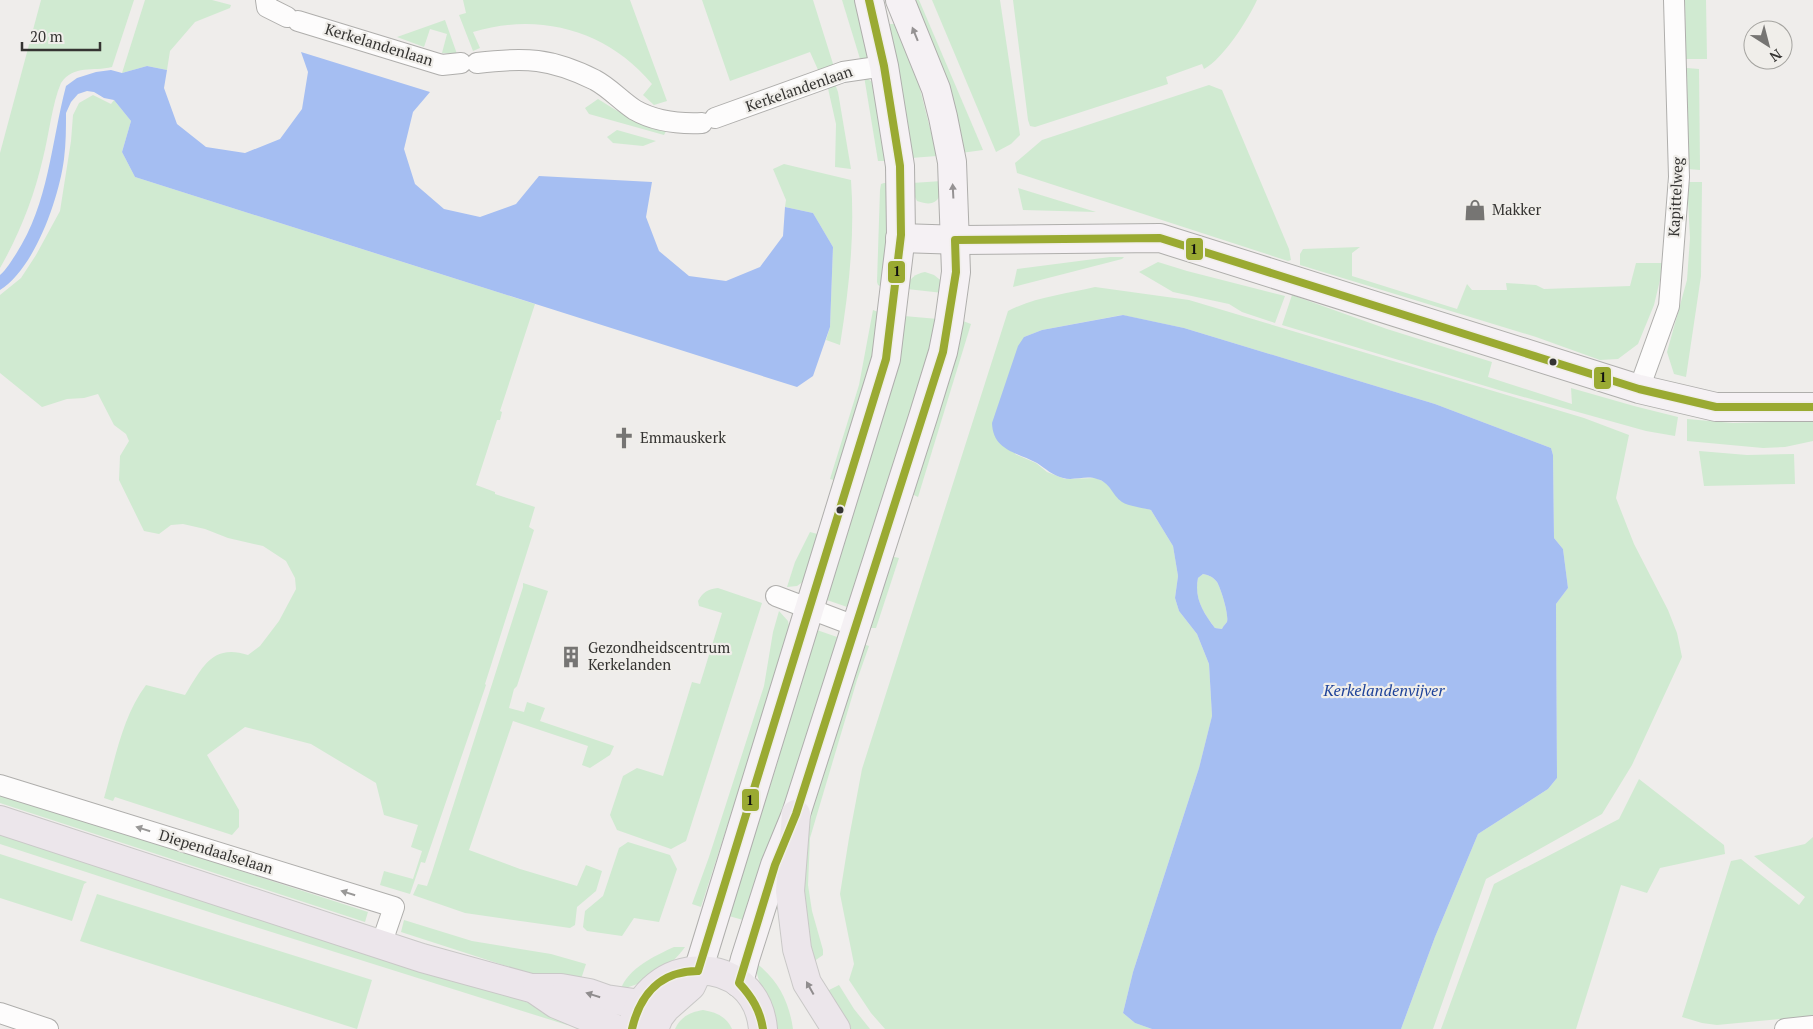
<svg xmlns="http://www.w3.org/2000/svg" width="1813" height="1029" font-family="'PT Serif',serif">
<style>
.green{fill:#d0ead1}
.water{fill:#a5bef2;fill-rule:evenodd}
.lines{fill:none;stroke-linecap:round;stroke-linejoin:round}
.street-casing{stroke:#afaeac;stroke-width:22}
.secondary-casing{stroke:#afaeac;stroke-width:30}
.primary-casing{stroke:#c9c8c7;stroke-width:30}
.street{stroke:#fdfcfc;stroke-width:20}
.secondary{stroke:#f5f1f4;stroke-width:28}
.primary{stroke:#ece6eb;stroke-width:28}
.bus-1-casing{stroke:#f0eeea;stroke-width:11}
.bus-1{stroke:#9aaa32;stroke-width:8}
.oneway{fill:#959293}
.oneway2{fill:#999897}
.oneway3{fill:#908d8e}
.bus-dot{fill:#353432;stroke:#f0eeea;stroke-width:2}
.labels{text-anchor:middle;stroke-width:4.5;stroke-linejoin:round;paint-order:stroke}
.street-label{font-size:15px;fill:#353432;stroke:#f0eeea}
.poi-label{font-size:15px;fill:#353432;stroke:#f0eeea;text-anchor:start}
.water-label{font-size:16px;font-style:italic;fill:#1f4399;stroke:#f0eeea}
.line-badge{stroke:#f0eeea;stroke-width:2}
.pale-badge-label{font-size:14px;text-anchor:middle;font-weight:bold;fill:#111}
</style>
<rect width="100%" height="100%" fill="#efedeb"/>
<g class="green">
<path d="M 41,0 L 134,0 L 112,67 C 93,72 74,64 61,83 C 52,104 49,135 43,158 C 34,197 20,233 0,268 L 0,153 Z"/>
<polygon points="145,0 212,0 231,5 230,8 195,22 170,51 167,70 147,66 122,73"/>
<path d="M 463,0 L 630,0 L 667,101 L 654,105 L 643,95 L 652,84 C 607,30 539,12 473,32 L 480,48 L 473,51 L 459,15 L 466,13 Z"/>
<polygon points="702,0 813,0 834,67 819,72 810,52 730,81"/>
<polygon points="842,0 861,0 874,56 861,62"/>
<polygon points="907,0 919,0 983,150 961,153"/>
<polygon points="932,0 1000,0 1020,135 1011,144 996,152"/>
<path d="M 1013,0 L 1257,0 C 1248,20 1223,59 1204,69 L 1202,64 L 1166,77 L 1168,84 L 1035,127 L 1030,126 L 1028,120 Z"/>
<polygon points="1685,0 1706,0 1707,59 1686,59"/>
<polygon points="445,20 457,54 442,53 447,34 430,29 424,47 397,37"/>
<polygon points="889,24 895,24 918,81 937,156 911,158 908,123"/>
<polygon points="1687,68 1699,69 1700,170 1688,169"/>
<polygon points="864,76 880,88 887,161 878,161"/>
<polygon points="827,84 835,84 838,92 851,169 835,167 836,124"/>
<polygon points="1209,85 1222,90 1289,249 1291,260 1288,261 1017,173 1015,163 1042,140"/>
<path d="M 93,95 L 111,104 L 114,100 L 131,121 L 122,152 L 135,177 L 535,304 L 500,411 L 502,412 L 500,420 L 497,420 L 476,485 L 495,492 L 495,494 L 535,507 L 529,527 L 534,530 L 485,684 L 486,685 L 425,863 L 421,862 L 410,894 L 380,885 L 384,871 L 413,879 L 422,851 L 411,847 L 418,825 L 384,815 L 376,783 L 311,744 L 245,727 L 207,755 L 239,810 L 239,827 L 232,835 L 115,797 L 113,801 L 104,798 C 115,760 122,717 146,685 L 185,695 C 202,668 212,643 248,655 L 260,646 L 279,621 L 296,589 L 295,578 L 286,561 L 263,546 L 228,538 L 205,529 L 183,524 L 171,525 L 159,534 L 144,531 L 119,480 L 120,456 L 129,441 L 126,434 L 114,425 L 98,394 L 84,398 L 67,399 L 42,407 L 0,373 L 0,295 L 21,278 L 36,255 L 60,211 L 71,141 L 73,115 L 79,103 Z"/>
<path d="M 598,99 C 621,114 639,123 666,131 L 664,135 L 589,114 L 585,108 Z"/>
<polygon points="617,130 656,141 643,146 613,143 607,137"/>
<path d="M 784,164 L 851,180 C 855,236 849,289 840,345 L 826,340 L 830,327 L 833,247 L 813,213 L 785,207 L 786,200 L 773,169 Z"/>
<path d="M 942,181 C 941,199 937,208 917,201 L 912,191 L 912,183 Z"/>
<polygon points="1687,182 1702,182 1701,276 1686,377 1674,374 1667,352 1687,280 1690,238"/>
<polygon points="884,183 886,183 888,188 890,220 882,287 878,285 877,282 880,190 881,184"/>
<polygon points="1018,188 1096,212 1023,210"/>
<polygon points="1360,247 1352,253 1352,276 1457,309 1467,284 1472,290 1507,290 1506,283 1536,285 1544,289 1630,286 1636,263 1662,263 1660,280 1654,305 1638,344 1618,359 1600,360 1536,337 1300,265 1300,254 1303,249"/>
<polygon points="1110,257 1124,257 1122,259 1013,287 1017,269"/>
<polygon points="1158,262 1187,271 1285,296 1275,323 1242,312 1229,304 1173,292 1139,272"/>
<path d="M 925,272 L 934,275 L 944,283 L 943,293 L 907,289 C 909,278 915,274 925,272 Z"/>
<path d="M 1095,287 L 1189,300 L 1584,418 L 1629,435 L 1616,498 L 1634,544 L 1668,610 L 1677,633 L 1682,657 L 1632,765 L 1602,814 L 1486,879 L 1433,1029 L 1401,1029 L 1435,937 L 1478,834 L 1548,789 L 1557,778 L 1556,604 L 1568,588 L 1563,549 L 1554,538 L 1553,455 L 1551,448 L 1435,404 L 1184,328 L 1122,315 L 1042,330 L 1024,337 L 1015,454 L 1036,463 L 1047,472 L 1065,479 L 1096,478 L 1106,483 L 1123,502 L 1151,510 L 1173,546 L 1178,576 L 1175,598 L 1179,611 L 1197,634 L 1209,664 L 1212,716 L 1199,768 L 1133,972 L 1123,1013 L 1135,1023 L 1152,1029 L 885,1029 L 871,1013 L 849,980 L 854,964 L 840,894 L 849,838 L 862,769 L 1008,311 C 1035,297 1066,294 1095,287 Z"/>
<polygon points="1292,295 1387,329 1492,362 1488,377 1572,404 1571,388 1634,406 1678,417 1675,436 1646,431 1502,391 1282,325"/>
<polygon points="873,310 881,313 871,366 837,481 830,479 859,385"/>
<polygon points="904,316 938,319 926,366 847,607 827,600 825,598"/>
<polygon points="963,321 971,324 918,497 910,493"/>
<polygon points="1687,419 1733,423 1813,421 1813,441 1785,447 1763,448 1687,441"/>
<polygon points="1699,451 1747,455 1794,454 1795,484 1704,486"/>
<polygon points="810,532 821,535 804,581 797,586 787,587 795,562"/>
<polygon points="890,556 899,558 876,628 871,628 868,624"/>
<path d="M 1203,574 C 1209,575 1213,577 1217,582 C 1221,589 1229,614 1227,622 C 1226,623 1222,628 1222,629 L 1215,628 C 1203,612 1194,598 1198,578 Z"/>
<polygon points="523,583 548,591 517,686 514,689 509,708 524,712 527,702 545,708 540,721 614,746 610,755 590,768 582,765 588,746 513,721 469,850 520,869 577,886 586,865 602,871 596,891 577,907 575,925 570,928 465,913 413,895 418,884 427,886 432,872 523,587"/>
<path d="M 718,588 L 762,603 L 686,841 L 671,849 L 617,830 L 610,815 L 623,776 L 637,768 L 663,776 L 692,682 L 700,684 L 722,613 L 699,606 L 698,601 C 703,592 708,589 718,588 Z"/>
<polygon points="779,611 788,621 790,631 701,907 692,904 709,857 764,686 773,632"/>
<polygon points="814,629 840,638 750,922 729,916 778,761 802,670"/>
<polygon points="863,644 869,646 857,680 810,838 808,885 812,911 823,950 823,955 813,962 802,922 802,835"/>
<polygon points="1639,779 1724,845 1725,854 1660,868 1647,893 1621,885 1576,1029 1441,1029 1494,884 1619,819"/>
<polygon points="0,793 368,912 365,922 0,803"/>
<polygon points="0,833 399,960 571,1017 567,1025 243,923 0,844"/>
<polygon points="1813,837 1813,1016 1717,1025 1702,1023 1682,1017 1731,861 1741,859 1799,905 1805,897 1754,856 1805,844"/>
<polygon points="628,842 670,855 677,869 659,922 634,918 622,936 587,931 583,927 585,911 603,896 619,848"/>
<polygon points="0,854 87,882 84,884 72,921 0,898"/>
<polygon points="97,894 372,980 357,1029 80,941"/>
<polygon points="404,920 472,941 551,954 586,964 579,985 540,977 401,932"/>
<path d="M 674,947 L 685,947 C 672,966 645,984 621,989 C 627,969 656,955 674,947 Z"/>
<path d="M 756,963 C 778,980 789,1001 793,1029 L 776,1029 L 775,1027 C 773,1019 772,1011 769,1004 C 763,989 756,979 756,963 Z"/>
<polygon points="839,985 854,1009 870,1029 851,1029 825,992"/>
<path d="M 703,1010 C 716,1012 727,1017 732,1029 L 675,1029 C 681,1016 691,1012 703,1010 Z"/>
</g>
<g class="water">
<path d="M 301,52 L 430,92 L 413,112 L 404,149 L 415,184 L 444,209 L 480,217 L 516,204 L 539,176 L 652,182 L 646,217 L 659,251 L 689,276 L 726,281 L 760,267 L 783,236 L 785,207 L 813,213 L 833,247 L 830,327 L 813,376 L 797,387 L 135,177 L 122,152 L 131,121 L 114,100 L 104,98 L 94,92 L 87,91 L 78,94 L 71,102 L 66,113 C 66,128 66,143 64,159 C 59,198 35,268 0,290 L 0,275 C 7,269 11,261 16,254 C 49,203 51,143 66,86 L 77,78 L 96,72 L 111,70 L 122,73 L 147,66 L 167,70 L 164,88 L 177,124 L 206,147 L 245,153 L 280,139 L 302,109 L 308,72 Z"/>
<path d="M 1123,315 L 1184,328 L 1435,404 L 1551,448 L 1553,455 L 1554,538 L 1563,549 L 1568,588 L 1556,604 L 1557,778 L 1548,789 L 1478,834 L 1435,937 L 1401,1029 L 1152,1029 L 1135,1023 L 1123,1013 L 1133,972 L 1199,768 L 1212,716 L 1209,664 L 1197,634 L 1179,611 L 1175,598 L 1178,576 L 1173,546 L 1151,510 C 1144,508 1128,506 1122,502 C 1112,495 1110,482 1097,479 C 1086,475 1074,481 1063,478 C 1052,475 1046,469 1037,463 C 1017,452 993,451 992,423 L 1018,346 L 1024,337 L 1042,330 ZM 1203,574 C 1209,575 1213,577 1217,582 C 1221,589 1229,614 1227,622 C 1226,623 1222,628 1222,629 L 1215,628 C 1203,612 1194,598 1198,578 Z"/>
</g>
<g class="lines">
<g class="street-casing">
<g id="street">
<polyline points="266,0 267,7 287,17"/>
<polyline points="298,21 442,65 461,63"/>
<path d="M 477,63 C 525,57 551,58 595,80 C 610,88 621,101 635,110 C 656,122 679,124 702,123"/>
<polyline points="715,118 843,72 884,66"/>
<polyline points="1639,389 1669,306 1679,177 1674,0"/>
<polyline points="776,596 855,626"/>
<polyline points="0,785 394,907 381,945"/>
<polyline points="0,1013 48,1029"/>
<polyline points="1785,1029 1813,1026"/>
</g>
</g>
<g class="secondary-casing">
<g id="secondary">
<polyline points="900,238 962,240 1160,238 1639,389 1716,407 1813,407"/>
<polyline points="698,971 886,359 901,235 900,166 884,66 869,0"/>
<polyline points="739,983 745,959 775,865 796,814 923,417 943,352 949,322 956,272 952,162 943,117 936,89 900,0"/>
</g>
</g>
<g class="primary-casing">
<g id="primary">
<polyline points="796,814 790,891 797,949 807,983 836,1029"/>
<polyline points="0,820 422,958 531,988 561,988 589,993 606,999 641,1004"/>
<polyline points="537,991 556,1004 616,1029"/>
<path d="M 632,1029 C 645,952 756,950 763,1029"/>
<polyline points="654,1029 659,1017 666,1008 691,986 698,971"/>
</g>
</g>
<use href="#street" class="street"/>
<use href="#secondary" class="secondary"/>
<use href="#primary" class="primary"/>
<g class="bus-1-casing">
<g id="bus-1">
<path d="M 632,1029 C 640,994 661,971 698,971 L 886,359 L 901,235 L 900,166 L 884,66 L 869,0"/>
<path d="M 763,1029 C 760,1010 752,997 739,983 L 775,865 L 796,814 L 943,352 L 956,272 L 955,240 L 1160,238 L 1639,389 L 1716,407 L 1813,407"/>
</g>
</g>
<use href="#bus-1" class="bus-1"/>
</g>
<defs><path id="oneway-solid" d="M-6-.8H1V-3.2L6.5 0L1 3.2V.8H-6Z" transform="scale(1.25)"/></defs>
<g class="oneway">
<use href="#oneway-solid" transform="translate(915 34) rotate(-112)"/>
<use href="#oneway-solid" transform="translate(953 191) rotate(-93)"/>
</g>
<g class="oneway2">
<use href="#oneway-solid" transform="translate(143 829) rotate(-163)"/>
<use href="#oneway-solid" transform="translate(348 893) rotate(-163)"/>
</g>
<g class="oneway3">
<use href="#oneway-solid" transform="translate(810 988) rotate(-119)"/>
<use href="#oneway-solid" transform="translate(593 995) rotate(-163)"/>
</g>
<defs>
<g id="shop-bare" transform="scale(1.725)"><path d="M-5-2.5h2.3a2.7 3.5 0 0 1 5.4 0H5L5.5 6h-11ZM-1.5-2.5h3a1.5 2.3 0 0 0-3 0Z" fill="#767573" stroke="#f0eeea" stroke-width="2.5" paint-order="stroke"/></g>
<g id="church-bare" transform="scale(1.725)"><path d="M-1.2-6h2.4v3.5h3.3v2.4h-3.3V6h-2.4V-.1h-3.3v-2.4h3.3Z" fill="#767573" stroke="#f0eeea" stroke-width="2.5" paint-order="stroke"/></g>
<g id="building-bare" transform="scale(1.725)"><path d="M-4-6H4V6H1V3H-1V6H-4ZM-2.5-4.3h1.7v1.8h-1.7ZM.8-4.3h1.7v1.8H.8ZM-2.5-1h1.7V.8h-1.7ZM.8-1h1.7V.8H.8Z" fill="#767573" stroke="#f0eeea" stroke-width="2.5" paint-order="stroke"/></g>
</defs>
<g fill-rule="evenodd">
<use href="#shop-bare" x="1475" y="210"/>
<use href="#church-bare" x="624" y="438"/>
<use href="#building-bare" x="571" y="657"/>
</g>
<g class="bus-dot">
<circle cx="1553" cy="362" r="4.5"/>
<circle cx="840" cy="510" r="4.5"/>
</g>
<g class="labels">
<g class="street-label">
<text transform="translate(379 45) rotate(17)" y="5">Kerkelandenlaan</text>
<text transform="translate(799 89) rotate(-19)" y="5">Kerkelandenlaan</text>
<text transform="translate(1676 197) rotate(-87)" y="5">Kapittelweg</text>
<text transform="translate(216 852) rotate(17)" y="5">Diependaalselaan</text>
</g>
<g class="poi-label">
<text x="1492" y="215">Makker</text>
<text x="640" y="443">Emmauskerk</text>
<text x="588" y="653">Gezondheidscentrum<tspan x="588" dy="17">Kerkelanden</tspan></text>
</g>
<g class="water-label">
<text x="1384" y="696">Kerkelandenvijver</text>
</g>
</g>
<g class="line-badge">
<rect x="1185" y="237" width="19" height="24" rx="5" fill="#9aaa32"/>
<rect x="887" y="260" width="19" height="24" rx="5" fill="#9aaa32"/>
<rect x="1593" y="366" width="19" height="24" rx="5" fill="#9aaa32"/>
<rect x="741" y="788" width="19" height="24" rx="5" fill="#9aaa32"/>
</g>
<g class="pale-badge-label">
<text x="1194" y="254">1</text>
<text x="897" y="276">1</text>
<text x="1603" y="382">1</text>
<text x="750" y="805">1</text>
</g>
<g transform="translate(1768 45) rotate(144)"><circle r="24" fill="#f0eeea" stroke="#a5a4a0"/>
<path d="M0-4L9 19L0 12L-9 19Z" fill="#767573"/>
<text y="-8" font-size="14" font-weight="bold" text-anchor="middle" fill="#353432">N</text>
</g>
<path d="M22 42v8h78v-8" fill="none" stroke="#353432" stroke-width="2.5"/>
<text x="30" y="42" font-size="15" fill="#353432" stroke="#f0eeea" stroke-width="4" paint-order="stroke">20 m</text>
</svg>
